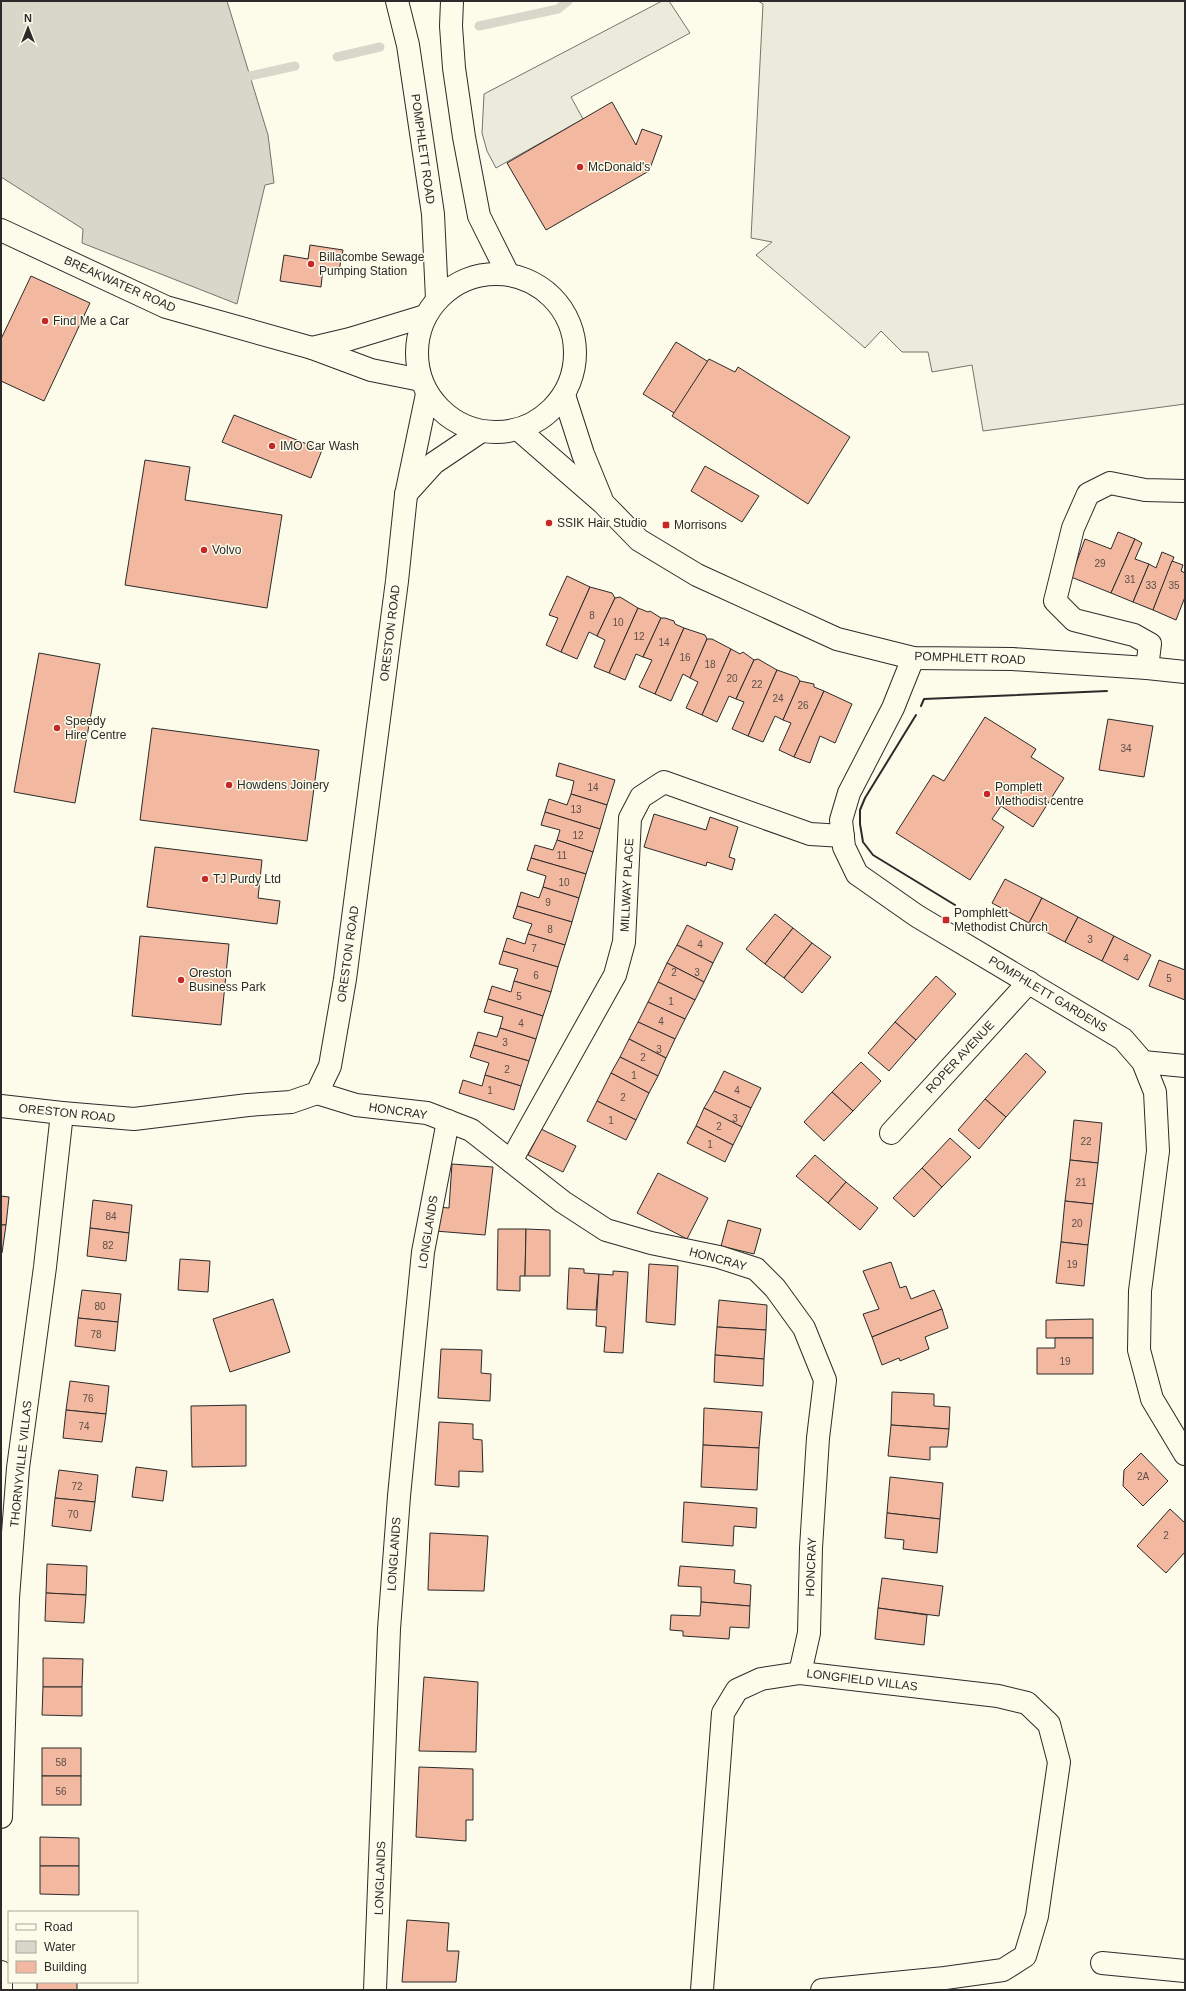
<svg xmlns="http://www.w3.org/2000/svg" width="1186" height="1991" font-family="Arial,sans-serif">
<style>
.parking{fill:#eceadb;stroke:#74746e}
.water{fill:#d8d7c9;stroke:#74746e}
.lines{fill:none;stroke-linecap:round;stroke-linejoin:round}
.stream{stroke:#d8d7c9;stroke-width:9}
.building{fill:#f2b8a0;stroke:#2b2b2b}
.minor-casing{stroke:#2b2b2b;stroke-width:24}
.tertiary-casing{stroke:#2b2b2b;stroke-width:24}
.minor{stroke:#fdfbea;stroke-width:22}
.tertiary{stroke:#fdfbea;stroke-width:22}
.wall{stroke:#2b2b2b;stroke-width:2}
.poi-dot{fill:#c62828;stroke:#fdfbea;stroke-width:1.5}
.labels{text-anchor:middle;stroke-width:3;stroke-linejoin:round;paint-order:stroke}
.number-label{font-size:10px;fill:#5d4e48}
.street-label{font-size:12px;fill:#2b2b2b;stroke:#fdfbea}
.poi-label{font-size:12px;fill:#2b2b2b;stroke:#fdfbea;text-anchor:start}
</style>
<rect width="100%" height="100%" fill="#fdfbea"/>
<g class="parking">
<polygon points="662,1 669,1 690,33 571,97 583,119 496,168 487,151 482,133 484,94"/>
<polygon points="758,1 1185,1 1185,404 983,431 972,365 932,372 928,352 902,352 881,331 865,348 756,255 772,242 751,238 763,4"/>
</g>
<polygon class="water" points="1,1 227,1 268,135 274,183 265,185 237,304 82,243 83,229 1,177"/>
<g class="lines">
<g class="stream">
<polyline points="479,26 558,9 568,1"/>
<polyline points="337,57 380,47"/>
<polyline points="240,75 250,76 295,66"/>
</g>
</g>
<g class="building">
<polygon points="612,102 636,145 642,129 662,136 649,171 546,230 507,163"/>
<polygon points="310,245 343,250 339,271 323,268 321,287 280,281 284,255 308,259"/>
<polygon points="31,276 90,303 44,401 1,381 1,339"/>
<polygon points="676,342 712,364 679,416 643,394"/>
<polygon points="709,359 735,372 738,367 850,437 808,504 672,416"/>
<polygon points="234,415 322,450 311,478 222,442"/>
<polygon points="145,460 190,467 185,500 282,515 267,608 125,585"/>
<polygon points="705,466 759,496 742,522 691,491"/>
<polygon points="1118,532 1135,539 1111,593 1071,577 1085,539 1111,549"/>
<polygon points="1135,539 1142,543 1135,559 1149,564 1133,602 1111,593"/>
<polygon points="1162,552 1174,557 1153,610 1133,602 1149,564 1156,568"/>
<polygon points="1172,561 1183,565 1181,571 1185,573 1185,597 1176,620 1153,610"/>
<polygon points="567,576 590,587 561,652 546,645 558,618 549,615"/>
<polygon points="590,587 612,593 615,598 597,636 589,632 577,659 561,652"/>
<polygon points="620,597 638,608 609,673 594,667 605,640 597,636 615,598"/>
<polygon points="638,608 648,612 650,611 661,618 643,657 636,654 625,680 609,673"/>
<polygon points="661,618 665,618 674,621 675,624 684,628 655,694 639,687 652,660 643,657"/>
<polygon points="684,628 705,635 707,639 690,678 683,674 671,701 655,694"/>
<polygon points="707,639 712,639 731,649 702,715 686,708 698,682 690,678"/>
<polygon points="731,649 740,654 743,652 754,660 736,699 729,696 717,722 702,715"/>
<polygon points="39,653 100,664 75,803 14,792"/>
<polygon points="758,659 777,670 748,736 732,729 744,702 736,699 754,660"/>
<polygon points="777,670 797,677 800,681 783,720 775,716 763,742 748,736"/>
<polygon points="800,681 814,684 814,687 824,691 794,757 779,750 791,723 783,720"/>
<polygon points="824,691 852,704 835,743 820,736 810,763 794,757"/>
<polygon points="985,717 1036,749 1031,757 1064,778 1033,827 1001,806 992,819 1004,827 970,880 896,833 933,775 944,781"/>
<polygon points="1108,719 1153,726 1144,777 1099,770"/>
<polygon points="152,728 319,750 307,841 140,820"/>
<polygon points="559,763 615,780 607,805 571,794 574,781 556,776"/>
<polygon points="571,794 607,805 600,829 545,812 549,799 567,805"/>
<polygon points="545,812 600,829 593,852 557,840 560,830 541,825"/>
<polygon points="654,814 706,830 710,817 738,827 729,857 735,859 732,870 707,862 706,866 644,847"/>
<polygon points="557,840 593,852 586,874 531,858 535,845 553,850"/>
<polygon points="155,847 262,860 258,898 280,901 277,924 147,907"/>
<polygon points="531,858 586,874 579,898 543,887 546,876 527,870"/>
<polygon points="1005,879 1042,898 1029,923 992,903"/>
<polygon points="543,887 579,898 572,922 517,906 521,892 539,898"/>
<polygon points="1042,898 1078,917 1065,942 1029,923"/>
<polygon points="517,906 572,922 565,945 528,934 532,924 513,918"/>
<polygon points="775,914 793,928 765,964 746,949"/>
<polygon points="1078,917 1114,936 1102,961 1065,942"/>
<polygon points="687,925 723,943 713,963 677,945"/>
<polygon points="793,928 812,943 784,978 765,964"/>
<polygon points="528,934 565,945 558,967 503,951 507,938 525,944"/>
<polygon points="140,936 229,944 221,1025 132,1016"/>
<polygon points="1114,936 1151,955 1138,980 1102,961"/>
<polygon points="812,943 831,957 802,993 784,978"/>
<polygon points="677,945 713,963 704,982 667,963"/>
<polygon points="503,951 558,967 551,992 514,981 518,969 499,964"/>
<polygon points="1159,960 1185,970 1185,1000 1149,986"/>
<polygon points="667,963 704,982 695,1000 658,982"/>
<polygon points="936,976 956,994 916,1040 895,1022"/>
<polygon points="514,981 551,992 543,1016 488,999 492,986 511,992"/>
<polygon points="658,982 695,1000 685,1019 648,1002"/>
<polygon points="488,999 543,1016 536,1039 500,1028 503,1017 484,1012"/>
<polygon points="648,1002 685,1019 675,1039 638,1022"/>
<polygon points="638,1022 675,1039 666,1058 629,1039"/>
<polygon points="895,1022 916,1040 889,1071 868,1053"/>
<polygon points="500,1028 536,1039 529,1061 474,1045 478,1032 497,1037"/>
<polygon points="629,1039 666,1058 658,1076 620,1057"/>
<polygon points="474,1045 529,1061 521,1086 485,1075 489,1063 470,1057"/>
<polygon points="1026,1053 1046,1072 1006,1117 985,1099"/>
<polygon points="620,1057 658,1076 649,1093 611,1073"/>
<polygon points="861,1062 881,1081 853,1111 832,1092"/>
<polygon points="724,1071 761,1088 751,1108 714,1091"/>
<polygon points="611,1073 649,1093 636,1120 597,1101"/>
<polygon points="485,1075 521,1086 514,1110 459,1093 463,1080 482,1086"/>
<polygon points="714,1091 751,1108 742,1127 704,1108"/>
<polygon points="832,1092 853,1111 824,1141 804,1122"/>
<polygon points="985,1099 1006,1117 979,1149 958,1130"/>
<polygon points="597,1101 636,1120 626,1140 587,1121"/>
<polygon points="704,1108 742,1127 733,1145 696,1126"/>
<polygon points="1074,1120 1102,1123 1098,1163 1070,1160"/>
<polygon points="696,1126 733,1145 725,1162 687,1143"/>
<polygon points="541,1129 576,1146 563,1172 528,1155"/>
<polygon points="950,1138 971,1157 942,1187 922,1168"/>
<polygon points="815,1155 846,1182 828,1203 796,1176"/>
<polygon points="1070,1160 1098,1163 1093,1204 1065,1201"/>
<polygon points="452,1164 493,1167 485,1235 435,1231 438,1207 449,1208"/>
<polygon points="922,1168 942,1187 914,1217 893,1198"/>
<polygon points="658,1173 708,1198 687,1239 637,1213"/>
<polygon points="846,1182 878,1208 860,1230 828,1203"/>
<polygon points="1,1196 9,1197 6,1225 1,1225"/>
<polygon points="93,1200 132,1205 129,1233 90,1228"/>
<polygon points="1065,1201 1093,1204 1088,1245 1061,1242"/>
<polygon points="728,1220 761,1229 754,1254 721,1246"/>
<polygon points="1,1225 6,1225 2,1253 1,1253"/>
<polygon points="90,1228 129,1233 126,1261 87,1256"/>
<polygon points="498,1229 526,1229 525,1276 520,1276 520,1291 497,1290"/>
<polygon points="526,1229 550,1230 550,1276 525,1276"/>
<polygon points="1061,1242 1088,1245 1084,1286 1056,1283"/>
<polygon points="180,1259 210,1261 208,1292 178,1290"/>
<polygon points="891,1262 900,1288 906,1286 911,1299 934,1290 942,1309 872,1337 863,1314 879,1309 863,1271"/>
<polygon points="649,1264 678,1266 675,1325 646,1322"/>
<polygon points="569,1268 584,1269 584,1273 599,1274 596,1310 567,1309"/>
<polygon points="613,1271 628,1272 623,1353 604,1352 606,1327 596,1326 599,1274 613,1275"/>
<polygon points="82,1290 121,1294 118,1322 78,1318"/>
<polygon points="273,1299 290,1352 230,1372 213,1319"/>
<polygon points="719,1300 767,1305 766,1330 717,1327"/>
<polygon points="942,1309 948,1328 925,1337 929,1349 900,1361 899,1358 882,1365 872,1337"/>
<polygon points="78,1318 118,1322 115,1351 75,1346"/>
<polygon points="1093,1319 1093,1338 1046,1338 1046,1320"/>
<polygon points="717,1327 766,1330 764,1359 715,1355"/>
<polygon points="1055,1338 1093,1338 1093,1374 1037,1374 1037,1348 1055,1348"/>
<polygon points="441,1349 482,1350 481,1373 491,1374 490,1401 438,1398"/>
<polygon points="715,1355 764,1359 763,1386 714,1382"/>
<polygon points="70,1381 109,1386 106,1414 66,1410"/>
<polygon points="892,1392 934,1394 934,1406 950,1407 949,1429 891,1425"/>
<polygon points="246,1405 246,1466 192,1467 191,1406"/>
<polygon points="704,1408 762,1412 759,1448 703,1445"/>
<polygon points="66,1410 106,1414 102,1442 63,1438"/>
<polygon points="439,1422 473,1424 473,1439 482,1440 483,1472 459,1471 459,1487 435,1485"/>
<polygon points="891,1425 949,1429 947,1447 930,1447 930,1460 888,1456"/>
<polygon points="703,1445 759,1448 757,1490 701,1487"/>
<polygon points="1141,1453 1168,1481 1143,1506 1123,1486 1124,1470"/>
<polygon points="136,1467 167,1471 163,1501 132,1497"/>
<polygon points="59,1470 98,1475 95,1502 55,1498"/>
<polygon points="890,1477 943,1483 940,1519 887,1513"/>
<polygon points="55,1498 95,1502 91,1531 52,1526"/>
<polygon points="684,1502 757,1508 756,1528 734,1526 733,1546 682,1542"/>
<polygon points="1170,1509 1185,1523 1185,1552 1166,1573 1137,1546"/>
<polygon points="887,1513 940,1519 937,1553 903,1549 904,1540 885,1538"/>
<polygon points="430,1533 488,1536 484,1591 428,1590"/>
<polygon points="47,1564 87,1566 86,1595 46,1593"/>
<polygon points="680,1566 735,1570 734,1583 751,1585 750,1606 701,1602 701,1587 678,1586"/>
<polygon points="882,1578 943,1586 939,1616 878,1608"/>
<polygon points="46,1593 86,1595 84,1623 45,1621"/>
<polygon points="701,1602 750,1606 749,1628 730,1627 729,1639 683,1636 683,1631 670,1630 671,1615 700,1616"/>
<polygon points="878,1608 927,1615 924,1645 875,1639"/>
<polygon points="43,1658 83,1659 82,1687 43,1687"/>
<polygon points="424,1677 478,1682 476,1752 419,1751"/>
<polygon points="43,1687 82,1687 82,1716 42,1715"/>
<rect x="42" y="1748" width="39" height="28"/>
<polygon points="419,1767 473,1769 473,1820 466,1820 466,1841 416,1837"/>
<rect x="42" y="1776" width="39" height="29"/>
<polygon points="40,1837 79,1838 79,1866 40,1866"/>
<polygon points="40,1866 79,1866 79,1895 40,1894"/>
<polygon points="407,1920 449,1923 447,1951 459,1951 456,1982 402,1982"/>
<rect x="37" y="1982" width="40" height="8"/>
</g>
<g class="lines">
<g class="minor-casing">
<g id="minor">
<polyline points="1,230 166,307 312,348 371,370 421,380"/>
<polyline points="312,348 350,339 425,316"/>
<polyline points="406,494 434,463 480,432"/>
<polyline points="913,658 893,708 849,793 841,820 844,847 857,874 917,916 1123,1039 1143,1062 1155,1092 1158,1151 1140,1291 1139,1350 1152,1399 1185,1454"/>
<polyline points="1147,668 1150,644 1134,635 1074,620 1055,601 1073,528 1088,494 1110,483 1145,490 1185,491"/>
<polyline points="1143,1062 1185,1066"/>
<polyline points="317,1093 356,1105 427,1113 471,1130 563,1202 606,1230 651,1243 719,1257 756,1269 775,1288 804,1328 825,1380 818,1438 811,1548 809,1633 800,1673"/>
<polyline points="1,1106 62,1113 134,1119 248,1105 291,1102 317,1093 330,1066 345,979 397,581 406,495 427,394"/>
<polyline points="891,1133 1029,982"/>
<polyline points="511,1161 615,975 624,942 630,818 641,797 664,782 810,834 843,836"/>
<polyline points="1,1817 8,1598 18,1468 45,1267 62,1113"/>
<polyline points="1102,1963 1185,1971"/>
<polyline points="1,1972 1,1990"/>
<polyline points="375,1990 389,1629 399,1496 423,1252 448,1121"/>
<polyline points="702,1990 723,1713 737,1690 761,1679 800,1673 998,1696 1027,1703 1049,1724 1059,1762 1037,1916 1025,1956 1003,1970 945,1978 822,1990"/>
</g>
</g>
<g class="tertiary-casing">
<g id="tertiary">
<polyline points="397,1 408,45 433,214 437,299"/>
<polyline points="452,1 451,26 454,68 464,137 479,216 508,274"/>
<circle cx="496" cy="353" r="79"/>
<polyline points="564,395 583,454 601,498"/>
<polyline points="519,430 603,503 639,540 697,575 837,639 913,658 1012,659 1147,668 1185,672"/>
</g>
</g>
<use href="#minor" class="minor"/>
<use href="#tertiary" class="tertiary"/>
<g class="wall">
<polyline points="921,706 924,699 1107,691"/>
<polyline points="916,715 865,798 860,810 860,824 863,842 873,855 955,905"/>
</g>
</g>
<g class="poi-dot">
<circle cx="580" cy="167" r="4"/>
<circle cx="311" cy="264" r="4"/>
<circle cx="45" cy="321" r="4"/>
<circle cx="272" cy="446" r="4"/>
<circle cx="549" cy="523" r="4"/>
<rect x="662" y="521" width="8" height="8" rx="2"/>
<circle cx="204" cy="550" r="4"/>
<circle cx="57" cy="728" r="4"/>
<circle cx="229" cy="785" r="4"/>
<circle cx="987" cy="794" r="4"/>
<circle cx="205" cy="879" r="4"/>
<rect x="942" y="916" width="8" height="8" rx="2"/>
<circle cx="181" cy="980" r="4"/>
</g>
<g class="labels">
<g class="number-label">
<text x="1100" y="567">29</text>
<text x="1130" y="583">31</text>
<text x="1151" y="589">33</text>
<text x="1174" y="589">35</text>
<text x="592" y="619">8</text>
<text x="618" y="626">10</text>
<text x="639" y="640">12</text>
<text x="664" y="646">14</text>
<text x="685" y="661">16</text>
<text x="710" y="668">18</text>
<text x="732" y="682">20</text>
<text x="757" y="688">22</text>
<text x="778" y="702">24</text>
<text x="803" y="709">26</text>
<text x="1126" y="752">34</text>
<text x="593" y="791">14</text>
<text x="576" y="813">13</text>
<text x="578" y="839">12</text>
<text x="562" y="859">11</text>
<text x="564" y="886">10</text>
<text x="548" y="906">9</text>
<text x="550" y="933">8</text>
<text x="1090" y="943">3</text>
<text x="700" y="948">4</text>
<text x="534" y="952">7</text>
<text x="1126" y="962">4</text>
<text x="674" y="976">2</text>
<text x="697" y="976">3</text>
<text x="536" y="979">6</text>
<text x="1169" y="982">5</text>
<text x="519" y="1000">5</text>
<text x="671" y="1005">1</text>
<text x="661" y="1025">4</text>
<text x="521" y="1027">4</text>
<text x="505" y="1046">3</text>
<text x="659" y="1053">3</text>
<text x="643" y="1061">2</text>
<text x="507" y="1073">2</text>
<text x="634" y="1079">1</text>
<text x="490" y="1094">1</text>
<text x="737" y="1094">4</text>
<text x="623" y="1101">2</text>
<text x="735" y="1122">3</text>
<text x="611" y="1124">1</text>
<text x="719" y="1130">2</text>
<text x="1086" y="1145">22</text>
<text x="710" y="1148">1</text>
<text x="1081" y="1186">21</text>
<text x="111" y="1220">84</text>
<text x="1077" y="1227">20</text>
<text x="108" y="1249">82</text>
<text x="1072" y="1268">19</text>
<text x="100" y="1310">80</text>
<text x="96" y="1338">78</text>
<text x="1065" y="1365">19</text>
<text x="88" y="1402">76</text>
<text x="84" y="1430">74</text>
<text x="1143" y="1480">2A</text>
<text x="77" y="1490">72</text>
<text x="73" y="1518">70</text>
<text x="1166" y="1539">2</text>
<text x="61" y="1766">58</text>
<text x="61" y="1795">56</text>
</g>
<g class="street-label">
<text transform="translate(423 149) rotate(82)" y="4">POMPHLETT ROAD</text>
<text transform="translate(120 284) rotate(24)" y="4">BREAKWATER ROAD</text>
<text transform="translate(390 633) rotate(-83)" y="4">ORESTON ROAD</text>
<text transform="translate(970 658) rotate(2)" y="4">POMPHLETT ROAD</text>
<text transform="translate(627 885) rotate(-87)" y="4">MILLWAY PLACE</text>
<text transform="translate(348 954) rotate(-82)" y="4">ORESTON ROAD</text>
<text transform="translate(1048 994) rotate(31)" y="4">POMPHLETT GARDENS</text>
<text transform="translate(960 1057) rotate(-47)" y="4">ROPER AVENUE</text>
<text transform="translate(398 1111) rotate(8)" y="4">HONCRAY</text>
<text transform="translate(67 1113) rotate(6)" y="4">ORESTON ROAD</text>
<text transform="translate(428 1232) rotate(-81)" y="4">LONGLANDS</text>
<text transform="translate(718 1259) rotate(15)" y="4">HONCRAY</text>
<text transform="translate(21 1464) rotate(-84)" y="4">THORNYVILLE VILLAS</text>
<text transform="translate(394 1554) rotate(-86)" y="4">LONGLANDS</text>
<text transform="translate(811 1567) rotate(-88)" y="4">HONCRAY</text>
<text transform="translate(862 1680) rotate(7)" y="4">LONGFIELD VILLAS</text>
<text transform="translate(380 1878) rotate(-88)" y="4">LONGLANDS</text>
</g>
<g class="poi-label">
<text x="588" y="171">McDonald's</text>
<text x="319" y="261">Billacombe Sewage<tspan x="319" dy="14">Pumping Station</tspan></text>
<text x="53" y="325">Find Me a Car</text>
<text x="280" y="450">IMO Car Wash</text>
<text x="557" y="527">SSIK Hair Studio</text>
<text x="674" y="529">Morrisons</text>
<text x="212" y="554">Volvo</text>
<text x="65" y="725">Speedy<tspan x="65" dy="14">Hire Centre</tspan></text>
<text x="237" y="789">Howdens Joinery</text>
<text x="995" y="791">Pomplett<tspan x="995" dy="14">Methodist centre</tspan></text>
<text x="213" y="883">TJ Purdy Ltd</text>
<text x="954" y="917">Pomphlett<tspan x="954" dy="14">Methodist Church</tspan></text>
<text x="189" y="977">Oreston<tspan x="189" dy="14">Business Park</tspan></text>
</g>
</g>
<rect width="1186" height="1991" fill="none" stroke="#2b2b2b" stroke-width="4"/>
<rect x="8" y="1911" width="130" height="72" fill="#fdfbea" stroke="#a9a89e"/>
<rect x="16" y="1924" width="20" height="6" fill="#fdfbea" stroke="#a9a89e"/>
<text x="44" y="1931" font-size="12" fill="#2b2b2b">Road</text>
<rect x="16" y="1941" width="20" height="12" fill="#d8d7c9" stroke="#a9a89e"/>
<text x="44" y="1951" font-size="12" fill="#2b2b2b">Water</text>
<rect x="16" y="1961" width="20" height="12" fill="#f2b8a0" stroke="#a9a89e"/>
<text x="44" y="1971" font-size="12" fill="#2b2b2b">Building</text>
<g transform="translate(28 28)" stroke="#fdfbea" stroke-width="3" paint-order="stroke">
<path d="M0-3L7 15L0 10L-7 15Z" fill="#2b2b2b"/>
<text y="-6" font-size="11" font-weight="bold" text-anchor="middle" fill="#2b2b2b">N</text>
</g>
</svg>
